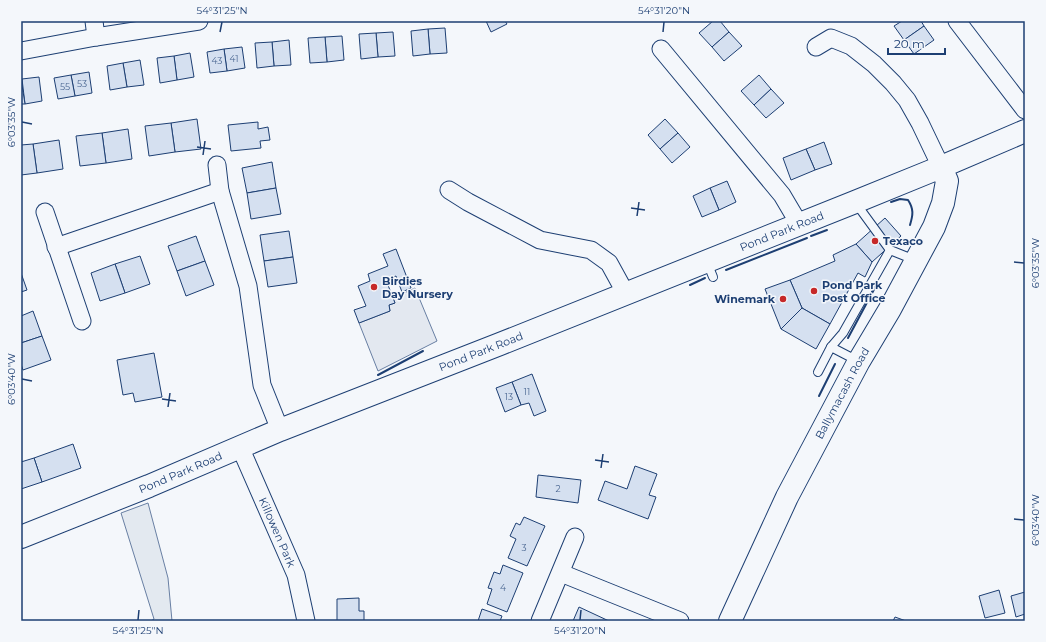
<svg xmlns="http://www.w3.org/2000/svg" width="1046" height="642" font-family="Montserrat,sans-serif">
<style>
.green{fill:#e3e9f0;stroke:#687fa3}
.parking{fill:#e3e8f0;stroke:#687fa3}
.building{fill:#d5e0f0;stroke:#1d3f73}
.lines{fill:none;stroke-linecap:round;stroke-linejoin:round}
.lane-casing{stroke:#1d3f73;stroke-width:10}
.street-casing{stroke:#1d3f73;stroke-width:19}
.secondary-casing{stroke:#1d3f73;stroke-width:24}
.primary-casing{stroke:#1d3f73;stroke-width:24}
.lane{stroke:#f4f7fb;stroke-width:8}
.street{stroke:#f4f7fb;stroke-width:17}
.secondary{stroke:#f4f7fb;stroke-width:22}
.primary{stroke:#f4f7fb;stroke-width:22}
.wall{stroke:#1d3f73;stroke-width:2}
.ticks{fill:none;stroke:#1d3f73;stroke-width:1.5}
.poi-dot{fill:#c62828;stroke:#f4f7fb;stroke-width:1.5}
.labels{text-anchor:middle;stroke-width:3;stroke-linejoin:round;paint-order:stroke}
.number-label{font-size:9px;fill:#4b6792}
.street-label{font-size:11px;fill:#1d3f73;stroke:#f4f7fb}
.poi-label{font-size:11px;font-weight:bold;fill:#1d3f73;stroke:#f4f7fb;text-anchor:start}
.neatline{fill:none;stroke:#1d3f73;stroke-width:1.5}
.ticks-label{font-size:10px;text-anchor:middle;fill:#1d3f73}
</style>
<rect width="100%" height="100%" fill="#f4f7fb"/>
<polygon class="green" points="148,503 168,578 172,621 151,621 154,619 121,513"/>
<polygon class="parking" points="415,288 437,341 378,371 359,323 390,311 389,305 395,303 393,298"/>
<g class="building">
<polygon points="486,21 505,21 507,24 491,32"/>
<polygon points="713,21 720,21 729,32 712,47 699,33"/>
<polygon points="902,21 921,21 924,26 904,40 894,26"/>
<polygon points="924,26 934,40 914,54 904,40"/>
<polygon points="445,28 447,53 430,54 428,29"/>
<polygon points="428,29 430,54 413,56 411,31"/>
<polygon points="393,32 395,56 378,57 376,33"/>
<polygon points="729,32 742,46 724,61 712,47"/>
<polygon points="376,33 378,57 361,59 359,34"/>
<polygon points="342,36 344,60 327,62 325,37"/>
<polygon points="325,37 327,62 310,63 308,38"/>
<polygon points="289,40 291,65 274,66 272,42"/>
<polygon points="272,42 274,66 257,68 255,43"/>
<polygon points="242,47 245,68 227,71 224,49"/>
<polygon points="224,49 227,71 210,73 207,52"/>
<polygon points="190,53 194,77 177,80 174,56"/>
<polygon points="174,56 177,80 160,83 157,58"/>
<polygon points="140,60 144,85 127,87 123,63"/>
<polygon points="123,63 127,87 110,90 107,66"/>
<polygon points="89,72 92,93 75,96 71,75"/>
<polygon points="71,75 75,96 58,99 54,78"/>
<polygon points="759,75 771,89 754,105 741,91"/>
<polygon points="39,77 42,101 25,104 22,79"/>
<polygon points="21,79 25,104 21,104"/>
<polygon points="771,89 784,103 766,118 754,105"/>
<polygon points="197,119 201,149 175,152 171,123"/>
<polygon points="665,119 678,133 660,149 648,135"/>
<polygon points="258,122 258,129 268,127 270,140 260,141 261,148 231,151 228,125"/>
<polygon points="171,123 175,152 149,156 145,126"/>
<polygon points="128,129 132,159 106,163 102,133"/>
<polygon points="102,133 106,163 80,166 76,136"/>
<polygon points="678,133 690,147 672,163 660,149"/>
<polygon points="59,140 63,169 37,173 33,144"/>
<polygon points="824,142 832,164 815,170 806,149"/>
<polygon points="33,144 37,173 21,175 21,145"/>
<polygon points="806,149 815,170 791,180 783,158"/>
<polygon points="272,162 276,188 247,193 242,168"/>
<polygon points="727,181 736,202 719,210 710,188"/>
<polygon points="276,188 281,214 251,219 247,193"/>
<polygon points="710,188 719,210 702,217 693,196"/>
<polygon points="885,218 901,236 872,262 856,244"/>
<polygon points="289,231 293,257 264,261 260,235"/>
<polygon points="196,236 205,261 177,271 168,246"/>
<polygon points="856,244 872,262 865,277 858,273 830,324 802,308 790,280 835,261 833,255"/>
<polygon points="396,249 411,288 402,292 396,276 386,280 395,303 389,305 390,311 359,323 354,310 366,306 358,286 370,281 368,274 388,266 383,254"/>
<polygon points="140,256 150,284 125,293 115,264"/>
<polygon points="293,257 297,283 268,287 264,261"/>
<polygon points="205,261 214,285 186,296 177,271"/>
<polygon points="115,264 125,293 100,301 91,273"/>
<polygon points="21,273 27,290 21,292"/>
<polygon points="790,280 802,308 781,329 765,289"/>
<polygon points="802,308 830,324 816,349 781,329"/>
<polygon points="33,311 42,336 21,343 21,316"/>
<polygon points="42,336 51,360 23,370 21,364 21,343"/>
<polygon points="154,353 162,397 135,402 133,393 123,395 117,360"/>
<polygon points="532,374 546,411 534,416 529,403 521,405 512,382"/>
<polygon points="512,382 521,405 505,412 496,388"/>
<polygon points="73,444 81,468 42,482 34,458"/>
<polygon points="34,458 42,482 21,489 21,462"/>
<polygon points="635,466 657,474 649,495 656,497 648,519 598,500 605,481 627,489"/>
<polygon points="538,475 581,480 578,503 536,497"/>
<polygon points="524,517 545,526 527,566 508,558 516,539 510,536 516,523 520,525"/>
<polygon points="503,565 523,573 507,612 487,604 492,589 488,588 494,572 500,574"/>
<polygon points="999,590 1005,613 985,618 979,596"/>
<polygon points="1025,592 1025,614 1016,617 1011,596"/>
<polygon points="359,598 359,611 364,611 364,621 337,621 337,599"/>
<polygon points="579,607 609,621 573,621"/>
<polygon points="482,609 502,616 500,621 478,621"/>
<polygon points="895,617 906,621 893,621"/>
</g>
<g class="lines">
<g class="lane-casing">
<g id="lane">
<polyline points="855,202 890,250 915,260"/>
<polyline points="707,262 713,277"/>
<polyline points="831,347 843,333 890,250"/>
<polyline points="818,372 831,347 858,361"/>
</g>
</g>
<g class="street-casing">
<g id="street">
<polyline points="94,21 96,37"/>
<polyline points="957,21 1025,110"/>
<polyline points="816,47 831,38 851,46 874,64 893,83 907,100 920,123 941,167"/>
<polyline points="661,49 782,195 795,217 800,223"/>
<polyline points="21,51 96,37 199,21"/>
<polyline points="217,165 220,191 248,286 262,385 280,430"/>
<polyline points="449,190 468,202 540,240 591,250 609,263 626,294"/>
<polyline points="45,212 82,321"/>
<polyline points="56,247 220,191"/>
<path id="s1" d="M 240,447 L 296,575 L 306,621"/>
<polyline points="561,573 680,621"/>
<polyline points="540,621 575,537"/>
</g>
</g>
<g class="secondary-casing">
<g id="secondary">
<path id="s2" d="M 21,537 L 149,486 L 280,430 L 500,344 L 855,202 L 941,167"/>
</g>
</g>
<g class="primary-casing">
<g id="primary">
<path id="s3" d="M 730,621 L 787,497 L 859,361 L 890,309 L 934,227 L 943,203 L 947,181 L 941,167 L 1025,131"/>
</g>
</g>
<use href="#lane" class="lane"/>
<use href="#street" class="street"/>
<use href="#secondary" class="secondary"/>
<use href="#primary" class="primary"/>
<g class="wall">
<path d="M 891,202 L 900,199 L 908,200 C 914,209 913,215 910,225"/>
<polyline points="811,236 827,230"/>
<polyline points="726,270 807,238"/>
<polyline points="690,285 705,278"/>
<polyline points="848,338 878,282"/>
<polyline points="378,375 423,351"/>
<polyline points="819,396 835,364"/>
</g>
</g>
<path class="ticks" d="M 220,32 L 222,22M 663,32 L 664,22M 22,122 L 32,124M 197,147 L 211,149M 203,155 L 205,141M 631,208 L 645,210M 637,216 L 639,202M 1014,262 L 1024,263M 22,379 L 32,381M 162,399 L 176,401M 168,407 L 170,393M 595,460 L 609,462M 601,468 L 603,454M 1014,519 L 1024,520M 138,620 L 139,610M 580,620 L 581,610"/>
<g class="poi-dot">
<circle cx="875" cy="241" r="4"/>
<circle cx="374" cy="287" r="4"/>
<circle cx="814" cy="291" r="4"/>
<circle cx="783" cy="299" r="4"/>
</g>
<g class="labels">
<g class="number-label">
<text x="234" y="62">41</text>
<text x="217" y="64">43</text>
<text x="82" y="87">53</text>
<text x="65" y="90">55</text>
<text x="527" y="395">11</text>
<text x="509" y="400">13</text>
<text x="558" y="492">2</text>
<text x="524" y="551">3</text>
<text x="503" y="591">4</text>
</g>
<g class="street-label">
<text dy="4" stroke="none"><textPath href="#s2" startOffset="820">Pond Park Road</textPath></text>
<text dy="4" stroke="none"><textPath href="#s2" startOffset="496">Pond Park Road</textPath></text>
<text dy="4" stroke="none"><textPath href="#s3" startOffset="254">Ballymacash Road</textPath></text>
<text dy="4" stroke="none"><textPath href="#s2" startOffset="172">Pond Park Road</textPath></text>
<text dy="4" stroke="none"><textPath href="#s1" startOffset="93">Killowen Park</textPath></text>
</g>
<g class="poi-label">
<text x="883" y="245">Texaco</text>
<text x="382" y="285">Birdies<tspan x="382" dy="13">Day Nursery</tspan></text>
<text x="822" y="289">Pond Park<tspan x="822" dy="13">Post Office</tspan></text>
<text x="775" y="303" text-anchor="end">Winemark</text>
</g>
</g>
<rect width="1046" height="642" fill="none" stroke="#f4f7fb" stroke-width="44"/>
<path d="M888 48v6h57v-6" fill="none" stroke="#1d3f73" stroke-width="2"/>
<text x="894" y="48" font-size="12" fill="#1d3f73" stroke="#f4f7fb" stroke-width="3" paint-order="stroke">20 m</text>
<rect x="22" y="22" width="1002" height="598" class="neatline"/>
<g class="ticks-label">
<text x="222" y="14">54°31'25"N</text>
<text x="664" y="14">54°31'20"N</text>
<text transform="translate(11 122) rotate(-90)" y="4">6°03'35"W</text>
<text transform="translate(1035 263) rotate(-90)" y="4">6°03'35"W</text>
<text transform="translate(11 379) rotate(-90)" y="4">6°03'40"W</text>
<text transform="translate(1035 520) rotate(-90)" y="4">6°03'40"W</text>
<text x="138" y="634">54°31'25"N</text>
<text x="580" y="634">54°31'20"N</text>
</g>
</svg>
